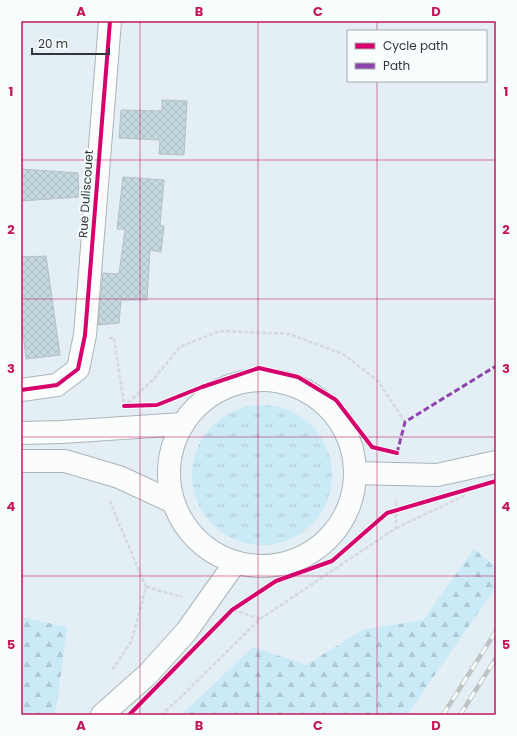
<svg xmlns="http://www.w3.org/2000/svg" width="517" height="736" font-family="Poppins,sans-serif">
<style>
.grass{fill:url(#grass-tufts)}
.forest{fill:url(#forest-firs)}
.building{fill:url(#building-cross-hatch);stroke:#b6bfc4}
.lines{fill:none;stroke-linecap:round;stroke-linejoin:round}
.street-casing{stroke:#abb4b9;stroke-width:24}
.secondary-casing{stroke:#abb4b9;stroke-width:24}
.highway-casing{stroke:#abb4b9;stroke-width:24}
.path{stroke:#d5d9da;stroke-width:2.5;stroke-dasharray:4 2;stroke-linecap:butt}
.street{stroke:#fbfdfd;stroke-width:22}
.secondary{stroke:#fbfdfd;stroke-width:22}
.highway{stroke:#fbfdfd;stroke-width:22}
.rail-casing{stroke:#c0c3c4;stroke-width:4.5}
.rail{stroke:#f7fcfd;stroke-width:3;stroke-dasharray:9;stroke-linecap:butt}
.quiet{stroke:#8e44ad;stroke-width:3;stroke-dasharray:6 3;stroke-linecap:butt}
.cycleway-casing{stroke:#f7fcfd;stroke-width:6}
.cycleway{stroke:#d6006c;stroke-width:4}
.grid{fill:none;stroke:#c2185b;stroke-width:1;stroke-opacity:0.55}
.labels{text-anchor:middle;stroke-width:4;stroke-linejoin:round;paint-order:stroke}
.street-label{font-size:12px;fill:#2f373b;stroke:#f7fcfd}
.neatline{fill:none;stroke:#c2185b;stroke-width:1.5}
.grid-label{font-size:13px;text-anchor:middle;font-weight:bold;fill:#c2185b}
</style>
<defs>
<pattern id="grass-tufts" width="24" height="20" patternUnits="userSpaceOnUse"><rect width="24" height="20" fill="#caeaf7"/><path d="M3 7l-1-3M5 7V3M7 7l1-3M15 17l-1-3M17 17v-4M19 17l1-3" fill="none" stroke="#aec9d5"/></pattern>
<pattern id="forest-firs" width="22" height="20" patternUnits="userSpaceOnUse"><rect width="22" height="20" fill="#caeaf7"/><path d="M5 1l3.5 6h-7zM16 11l3.5 6h-7z" fill="#aec9d5"/></pattern>
<pattern id="building-cross-hatch" width="8" height="8" patternUnits="userSpaceOnUse"><rect width="8" height="8" fill="#c5d9e1"/><path d="M0 0l8 8M0 8l8-8" fill="none" stroke="#aabbc2"/></pattern>
</defs>
<rect width="100%" height="100%" fill="#e3eff4"/>
<circle class="grass" cx="262" cy="475" r="70"/>
<g class="forest">
<polygon points="474,549 496,567 496,587 407,715 181,715 253,647 306,665 362,630 423,620"/>
<polygon points="21,617 67,627 56,711 52,715 21,715"/>
</g>
<g class="building">
<polygon points="162,100 187,101 184,155 159,154 160,140 119,138 121,110 162,111"/>
<polygon points="21,169 78,173 79,197 21,201"/>
<polygon points="123,177 164,180 160,225 164,226 161,252 150,250 147,300 121,300 119,323 98,325 103,273 119,274 125,229 117,229"/>
<polygon points="46,256 60,355 26,359 21,316 21,257"/>
</g>
<g class="lines">
<g class="street-casing">
<polyline id="street" points="21,390 57,385 78,369 85,335 110,21"/>
</g>
<g class="secondary-casing">
<g id="secondary">
<circle cx="262" cy="473" r="93"/>
<polyline points="355,473 437,475 496,462"/>
<polyline points="102,715 148,674 186,632 235,563"/>
</g>
</g>
<g class="highway-casing">
<g id="highway">
<polyline points="21,433 62,432 183,424"/>
<polyline points="21,461 65,461 119,477 173,502"/>
</g>
</g>
<g class="path">
<polyline points="109,338 114,338 124,404"/>
<polyline points="128,403 153,380 180,347 219,331 289,334 343,354 378,381 405,422"/>
<polyline points="111,501 110,502 146,587 131,642 111,672"/>
<polyline points="396,528 466,495"/>
<polyline points="146,587 182,597"/>
<polyline points="260,619 396,528 396,499"/>
<polyline points="161,715 183,695 260,619 231,609"/>
</g>
<use href="#street" class="street"/>
<use href="#secondary" class="secondary"/>
<use href="#highway" class="highway"/>
<g class="rail-casing">
<g id="rail">
<polyline points="443,715 496,631"/>
<polyline points="460,715 496,658"/>
</g>
</g>
<use href="#rail" class="rail"/>
<polyline class="quiet" points="397,453 405,422 496,366"/>
<g class="cycleway-casing">
<g id="cycleway">
<polyline points="21,390 57,385 78,369 85,335 110,21"/>
<polyline points="124,406 157,405 202,387 259,368 298,377 336,400 372,447 397,453"/>
<polyline points="129,715 232,610 276,581 332,561 387,513 496,481"/>
</g>
</g>
<use href="#cycleway" class="cycleway"/>
</g>
<path class="grid" d="M 140,21 L 140,715M 258,21 L 258,715M 377,21 L 377,31M 377,81 L 377,715M 21,160 L 496,160M 21,299 L 496,299M 21,437 L 496,437M 21,576 L 496,576"/>
<g class="labels">
<g class="street-label">
<text transform="translate(86 194) rotate(-86)" y="4">Rue Duliscouet</text>
</g>
</g>
<rect width="517" height="736" fill="none" stroke="#f7fcfd" stroke-width="44"/>
<rect x="347" y="30" width="140" height="52" fill="#f7fcfd" stroke="#a7adaf"/>
<rect x="355" y="43" width="20" height="6" fill="#d6006c" stroke="#a7adaf"/>
<text x="383" y="50" font-size="12" fill="#2f373b">Cycle path</text>
<rect x="355" y="63" width="20" height="6" fill="#8e44ad" stroke="#a7adaf"/>
<text x="383" y="70" font-size="12" fill="#2f373b">Path</text>
<path d="M32 48v6h77v-6" fill="none" stroke="#2f373b" stroke-width="2"/>
<text x="38" y="48" font-size="12" fill="#2f373b" stroke="#f7fcfd" stroke-width="3" paint-order="stroke">20 m</text>
<rect x="22" y="22" width="473" height="692" class="neatline"/>
<g class="grid-label">
<text x="81" y="16">A</text>
<text x="199" y="16">B</text>
<text x="318" y="16">C</text>
<text x="436" y="16">D</text>
<text x="11" y="96">1</text>
<text x="506" y="96">1</text>
<text x="11" y="234">2</text>
<text x="506" y="234">2</text>
<text x="11" y="373">3</text>
<text x="506" y="373">3</text>
<text x="11" y="511">4</text>
<text x="506" y="511">4</text>
<text x="11" y="649">5</text>
<text x="506" y="649">5</text>
<text x="81" y="730">A</text>
<text x="199" y="730">B</text>
<text x="318" y="730">C</text>
<text x="436" y="730">D</text>
</g>
</svg>
